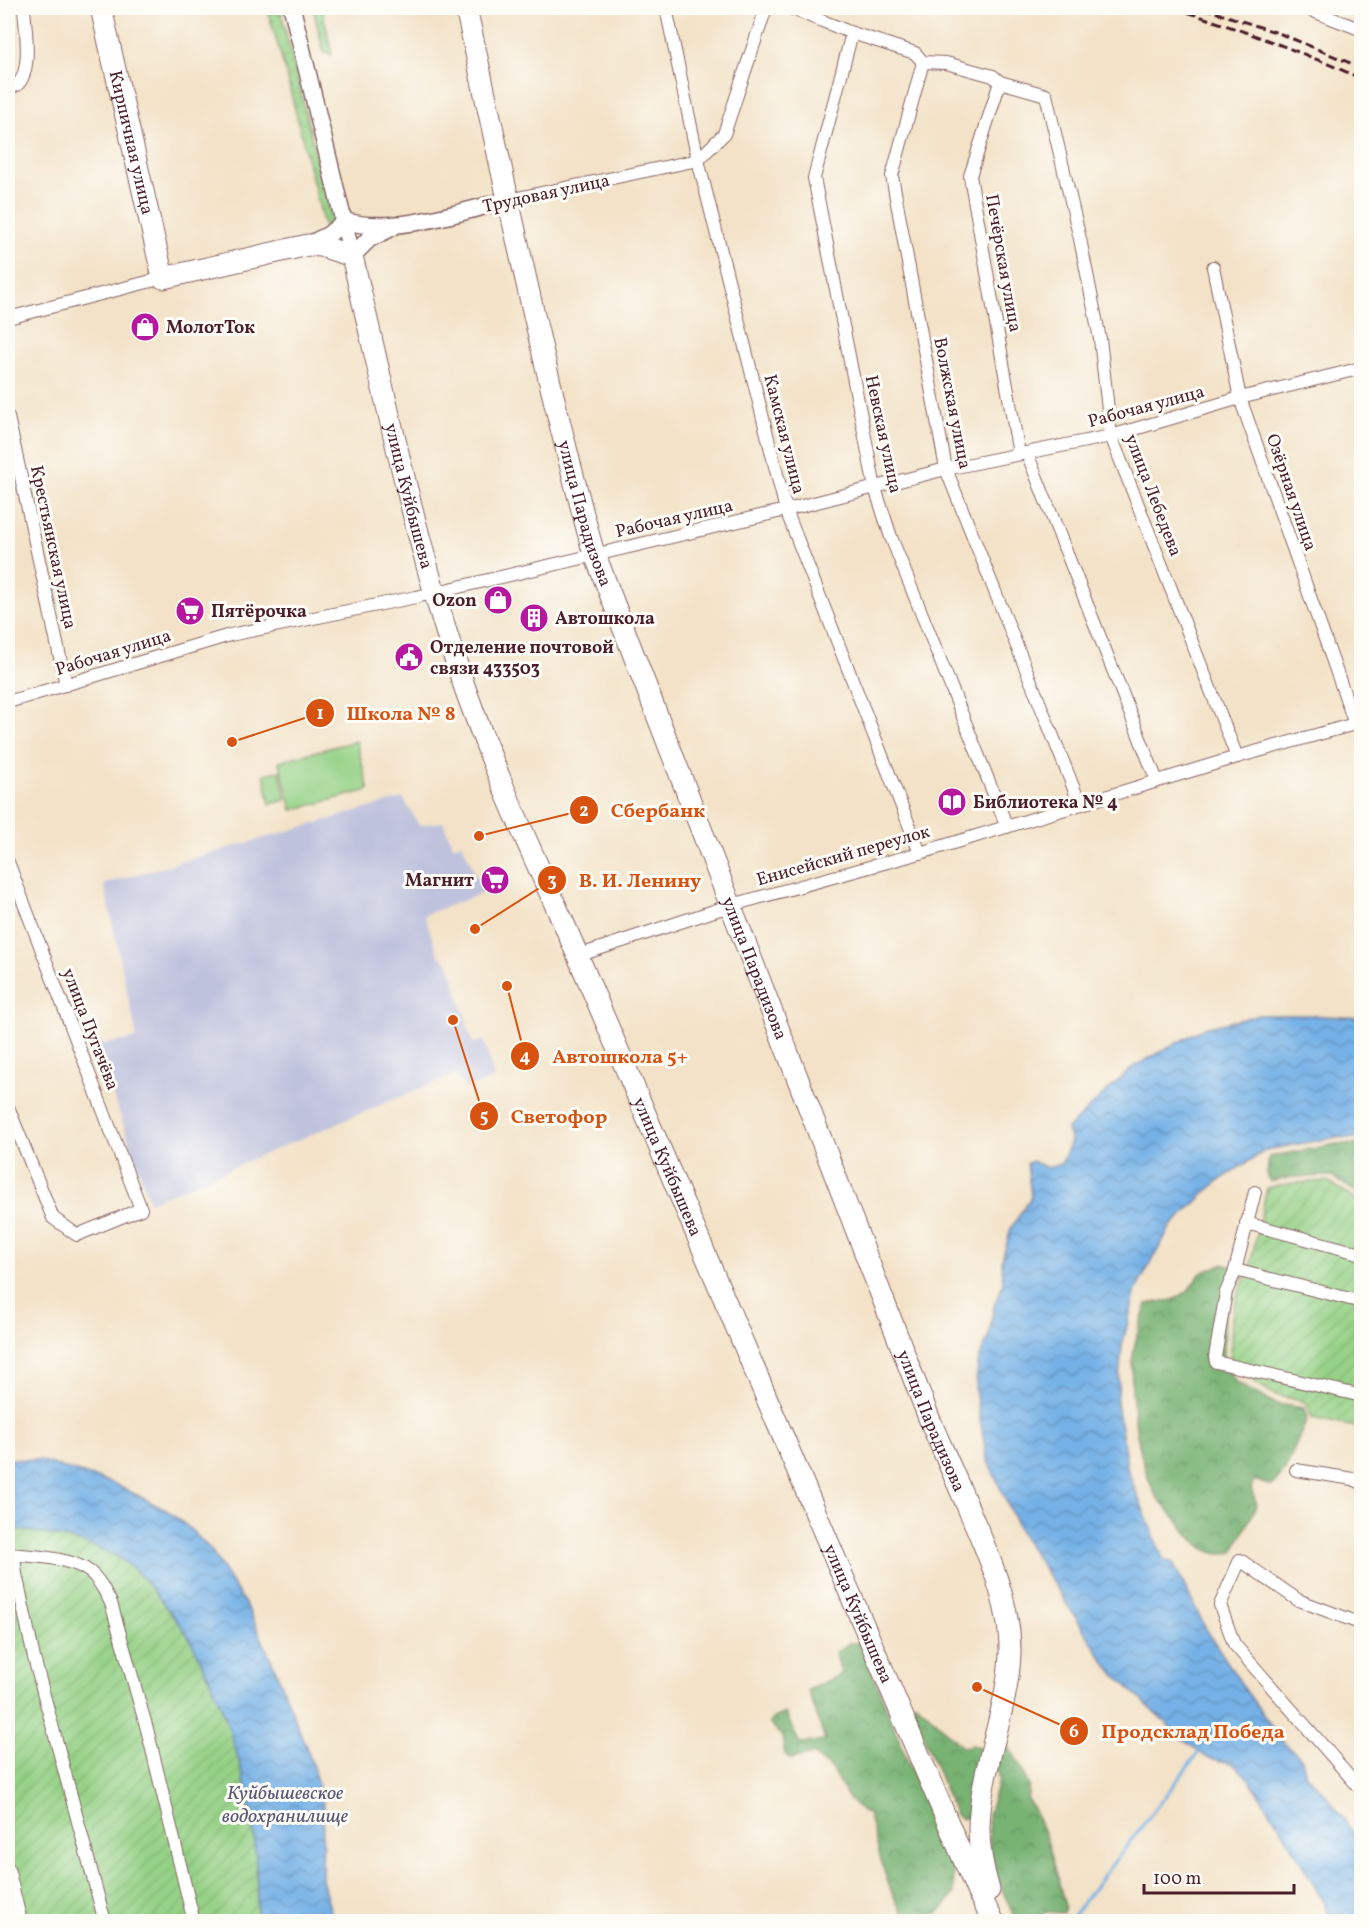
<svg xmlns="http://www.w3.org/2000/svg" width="1369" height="1929" font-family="Vollkorn,serif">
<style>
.industrial{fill:#bfc2dd}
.grass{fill:url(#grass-dots);stroke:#707858;stroke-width:1.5}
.forest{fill:url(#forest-crowns);stroke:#61694f;stroke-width:1.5}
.garden{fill:url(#garden-furrows);stroke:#707858;stroke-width:1.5}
.pitch{fill:#95d186;stroke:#707858;stroke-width:1.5}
.water{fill:url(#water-waves);stroke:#5f6888;stroke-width:1.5}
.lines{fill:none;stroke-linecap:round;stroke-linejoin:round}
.stream{stroke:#74b1e6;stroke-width:3}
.street-casing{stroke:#856362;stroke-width:14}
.secondary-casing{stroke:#856362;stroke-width:19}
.highway-casing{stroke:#856362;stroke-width:23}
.street{stroke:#fff;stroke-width:12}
.secondary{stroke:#fff;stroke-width:16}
.highway{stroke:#fff;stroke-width:21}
.rail{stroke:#4a1f2b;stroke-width:3;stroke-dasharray:9 4.5;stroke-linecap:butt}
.labels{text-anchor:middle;stroke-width:6;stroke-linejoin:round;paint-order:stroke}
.street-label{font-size:18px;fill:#4a1f2b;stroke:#fdfcf7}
.poi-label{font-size:18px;font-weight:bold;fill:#4a1f2b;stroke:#fdfcf7;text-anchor:start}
.water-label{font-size:20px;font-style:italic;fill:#5b5976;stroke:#fdfcf7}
.leader{fill:none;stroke:#d8530f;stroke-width:2}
.callout-dot{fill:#d8530f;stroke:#fdfcf7;stroke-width:2}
.mark-label{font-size:18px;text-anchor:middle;font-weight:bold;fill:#fff}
.callout-label{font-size:20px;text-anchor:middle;font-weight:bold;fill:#d8530f;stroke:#fdfcf7;stroke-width:6;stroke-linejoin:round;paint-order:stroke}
</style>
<defs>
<pattern id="grass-dots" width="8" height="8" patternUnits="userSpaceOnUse" patternTransform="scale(1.5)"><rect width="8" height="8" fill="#95d186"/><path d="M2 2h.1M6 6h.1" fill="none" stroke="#82b374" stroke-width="1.8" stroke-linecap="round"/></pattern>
<pattern id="forest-crowns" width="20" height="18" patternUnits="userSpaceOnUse" patternTransform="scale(1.5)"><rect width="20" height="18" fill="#78b373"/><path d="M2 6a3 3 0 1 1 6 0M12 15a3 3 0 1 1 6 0" fill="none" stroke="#64915f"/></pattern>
<pattern id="garden-furrows" width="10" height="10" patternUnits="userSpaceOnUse" patternTransform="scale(1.5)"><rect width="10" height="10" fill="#95d186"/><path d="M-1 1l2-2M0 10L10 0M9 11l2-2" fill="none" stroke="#82b374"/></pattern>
<pattern id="water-waves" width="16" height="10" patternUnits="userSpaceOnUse" patternTransform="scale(1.5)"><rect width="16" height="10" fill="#74b1e6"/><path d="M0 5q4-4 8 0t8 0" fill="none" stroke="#618fbb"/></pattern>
</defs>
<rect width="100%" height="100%" fill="#fdfcf7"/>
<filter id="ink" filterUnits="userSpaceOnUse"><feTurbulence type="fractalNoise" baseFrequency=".0167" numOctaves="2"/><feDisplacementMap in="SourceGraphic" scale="12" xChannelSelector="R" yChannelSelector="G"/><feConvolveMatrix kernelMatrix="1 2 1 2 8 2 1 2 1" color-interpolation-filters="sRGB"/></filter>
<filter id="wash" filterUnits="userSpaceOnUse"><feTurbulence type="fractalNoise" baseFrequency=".008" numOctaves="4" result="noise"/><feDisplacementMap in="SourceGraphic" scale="24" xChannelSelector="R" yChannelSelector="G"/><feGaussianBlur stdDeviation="1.35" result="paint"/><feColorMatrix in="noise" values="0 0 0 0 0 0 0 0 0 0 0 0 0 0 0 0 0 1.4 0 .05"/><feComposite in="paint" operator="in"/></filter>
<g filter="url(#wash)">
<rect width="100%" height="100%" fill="#f3e2c7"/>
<polygon class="industrial" points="403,798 419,825 443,822 453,846 462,843 483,893 424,915 439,956 449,963 473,1043 484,1040 494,1078 466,1089 455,1074 150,1202 96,1046 137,1038 104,884"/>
<g class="grass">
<polygon points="267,8 280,8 333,224 325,230 287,77"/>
<polygon points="313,8 322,8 332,54 324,53"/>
</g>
<g class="forest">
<polygon points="1337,1144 1361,1145 1361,1195 1331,1176 1293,1177 1270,1182 1267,1174 1269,1157"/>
<path d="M 1222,1264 L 1240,1269 L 1245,1275 L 1235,1286 L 1225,1313 L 1224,1366 L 1237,1383 L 1276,1404 L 1304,1408 L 1307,1419 L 1286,1468 L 1272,1486 L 1254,1480 L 1251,1488 L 1257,1505 L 1233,1552 C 1210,1560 1193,1542 1181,1524 C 1174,1514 1163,1507 1157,1497 C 1139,1466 1130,1402 1132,1367 C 1133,1345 1140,1324 1147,1304 L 1173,1300 L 1187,1292 L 1201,1273 Z"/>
<path d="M 849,1643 L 864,1644 L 869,1664 L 920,1792 L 935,1814 L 953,1865 L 954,1894 L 944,1907 L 926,1921 L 910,1921 C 883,1891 881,1851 868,1814 C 849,1806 843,1787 832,1770 C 827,1764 819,1759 813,1754 L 790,1759 L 785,1754 L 782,1736 L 770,1723 L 773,1718 L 785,1713 L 800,1744 L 825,1740 L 808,1690 L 842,1674 L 835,1653 Z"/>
<path d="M 916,1702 L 962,1747 L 974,1745 L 982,1750 L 970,1816 C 963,1820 961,1819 955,1815 L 913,1709 L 913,1704 Z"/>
<path d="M 1007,1746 L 1016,1758 L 1029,1786 L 1027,1799 C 1048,1831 1055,1869 1065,1906 L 1063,1913 L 1045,1912 L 1038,1921 L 1016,1921 L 1001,1887 L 990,1852 L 988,1815 L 999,1779 L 996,1767 L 1000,1748 Z"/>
</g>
<g class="garden">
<polygon points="1327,1181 1361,1202 1361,1428 1312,1418 1305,1402 1273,1394 1230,1365 1232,1315 1238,1292 1248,1275 1267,1188 1292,1183"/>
<path d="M 8,1529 C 40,1531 94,1542 121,1559 C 142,1573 155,1593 170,1612 C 175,1619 182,1626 187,1634 C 223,1697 247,1772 255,1844 C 257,1870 257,1896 257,1921 L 8,1921 Z"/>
</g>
<g class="pitch">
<polygon points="356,741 369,790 292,810 279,761"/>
<polygon points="280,771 286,800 270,804 264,774"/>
</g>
<g class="water">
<polygon points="1259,1015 1305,1015 1361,1018 1361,1139 1337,1137 1266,1150 1217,1182 1171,1226 1136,1290 1122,1346 1117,1403 1128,1472 1163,1559 1173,1563 1206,1629 1244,1688 1282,1741 1302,1759 1306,1775 1328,1797 1355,1835 1361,1849 1361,1921 1328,1921 1328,1914 1324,1903 1292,1846 1250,1780 1234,1764 1206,1757 1185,1741 1110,1670 1021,1534 987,1459 975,1389 979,1359 988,1338 994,1306 1003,1284 1002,1260 1011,1228 1031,1197 1027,1163 1033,1161 1047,1168 1061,1164 1071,1142 1067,1129 1133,1067 1204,1028"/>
<path d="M 8,1459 L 39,1460 L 115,1484 L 166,1510 L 187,1526 L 211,1550 L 249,1610 L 278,1675 L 311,1760 L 323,1804 L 322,1879 L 333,1921 L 257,1921 C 257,1896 257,1870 255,1844 C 247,1772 223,1697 187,1634 C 182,1626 175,1619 170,1612 C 155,1593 142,1573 121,1559 C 94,1542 40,1531 8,1529 Z"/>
</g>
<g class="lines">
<polyline class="stream" points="1068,1922 1199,1752"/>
</g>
</g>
<g filter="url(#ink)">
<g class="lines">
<g class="street-casing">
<g id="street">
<polyline points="666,8 698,160 786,510 920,853"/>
<polyline points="790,8 852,33 915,53 923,62 946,63 993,76 1000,82 1046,95 1080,239 1100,339 1111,436 1237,757"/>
<polyline points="1305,8 1362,30"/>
<polyline points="852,33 814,178 875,488 891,537 1007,827"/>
<polyline points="923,62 892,176 946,469 1080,804"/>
<polyline points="1000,82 970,176 1019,454"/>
<path d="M 8,88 L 17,85 C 33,71 25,27 24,8"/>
<polyline points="508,200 698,160 724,134 766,8"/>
<polyline points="1213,267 1240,398 1355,724"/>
<polyline points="8,318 163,278"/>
<polyline points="8,417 66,685"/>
<polyline points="1027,453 1157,781"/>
<polyline points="8,702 230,635 416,597 786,510 946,469 1111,436 1240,398 1362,368"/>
<polyline points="8,862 141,1209 77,1235 53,1218 8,1107"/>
<polyline points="577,956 732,905 920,853 1237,757 1362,722"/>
<polyline points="1255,1192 1234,1274 1226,1292 1215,1357 1216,1362 1362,1396"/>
<polyline points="1246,1223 1362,1254"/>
<polyline points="1235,1270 1362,1302"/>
<polyline points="1296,1470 1353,1479 1362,1483"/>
<path d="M 8,1554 C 31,1556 71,1557 90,1572 C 100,1580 105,1592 111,1603 L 147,1729 L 194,1922"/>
<polyline points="14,1555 16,1574 34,1658 105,1922"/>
<polyline points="1362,1624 1298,1600 1240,1560 1220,1605 1234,1644 1358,1786 1362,1786"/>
<polyline points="8,1868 21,1922"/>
</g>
</g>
<g class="secondary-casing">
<g id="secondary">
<polyline points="292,8 352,256"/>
<path d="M 345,221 C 393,235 460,212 508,200"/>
<polyline points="308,245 328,235 345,221"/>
<polyline points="352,256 369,239 393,227"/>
</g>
</g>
<g class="highway-casing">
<g id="highway">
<path id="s1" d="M 101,8 L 163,278 L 308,245 L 321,246 L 352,256 C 382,381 408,508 446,631 C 477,732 521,830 565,926 L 978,1893 L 994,1922"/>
<path id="s2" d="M 466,8 C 506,188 543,369 592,547 L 929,1418 C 942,1449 956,1479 969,1510 C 988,1553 1011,1605 1010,1653 C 1008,1712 980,1768 979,1828 C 979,1849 983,1870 989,1890"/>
</g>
</g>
<use href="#street" class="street"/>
<use href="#secondary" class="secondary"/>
<use href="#highway" class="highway"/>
<g class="rail">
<path d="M 1175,8 C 1238,29 1301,51 1362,79"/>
<polyline points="1203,8 1281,34 1362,68"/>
</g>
</g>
</g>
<defs>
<g id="shop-disc" transform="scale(1.5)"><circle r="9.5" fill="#b5179e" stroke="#fdfcf7"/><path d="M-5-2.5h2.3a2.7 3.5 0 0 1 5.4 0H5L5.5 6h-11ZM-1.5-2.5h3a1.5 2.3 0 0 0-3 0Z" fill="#fff"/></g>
<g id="supermarket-disc" transform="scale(1.5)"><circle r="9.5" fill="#b5179e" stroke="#fdfcf7"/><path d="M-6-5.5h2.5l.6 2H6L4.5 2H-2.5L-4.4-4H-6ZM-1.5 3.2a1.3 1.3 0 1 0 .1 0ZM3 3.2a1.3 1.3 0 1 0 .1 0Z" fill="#fff"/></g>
<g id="building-disc" transform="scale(1.5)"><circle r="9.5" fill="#b5179e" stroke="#fdfcf7"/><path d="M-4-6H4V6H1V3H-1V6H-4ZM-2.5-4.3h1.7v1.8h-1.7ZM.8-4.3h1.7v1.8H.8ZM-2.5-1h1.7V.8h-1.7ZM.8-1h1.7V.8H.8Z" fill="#fff"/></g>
<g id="civic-disc" transform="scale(1.5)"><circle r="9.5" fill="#b5179e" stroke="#fdfcf7"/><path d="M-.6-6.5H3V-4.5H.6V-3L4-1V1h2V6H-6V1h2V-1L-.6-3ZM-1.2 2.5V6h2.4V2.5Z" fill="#fff"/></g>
<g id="library-disc" transform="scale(1.5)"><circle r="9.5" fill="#b5179e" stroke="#fdfcf7"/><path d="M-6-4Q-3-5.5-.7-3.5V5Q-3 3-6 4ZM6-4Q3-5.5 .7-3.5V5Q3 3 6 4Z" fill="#fff"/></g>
</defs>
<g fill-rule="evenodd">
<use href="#shop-disc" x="145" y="327"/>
<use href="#shop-disc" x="498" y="600"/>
<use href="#supermarket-disc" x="190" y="611"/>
<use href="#building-disc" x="534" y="618"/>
<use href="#civic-disc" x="409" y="657"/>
<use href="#library-disc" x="952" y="802"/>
<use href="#supermarket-disc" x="495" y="880"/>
</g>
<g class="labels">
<g class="street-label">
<text dy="6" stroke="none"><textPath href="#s1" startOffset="138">Кирпичная улица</textPath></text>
<text transform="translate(546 193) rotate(-12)" y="6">Трудовая улица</text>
<text transform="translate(1004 263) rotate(80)" y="6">Печёрская улица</text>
<text transform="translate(953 403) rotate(79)" y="6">Волжская улица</text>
<text transform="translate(1146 406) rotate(-15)" y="6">Рабочая улица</text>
<text transform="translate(785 434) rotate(76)" y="6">Камская улица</text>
<text transform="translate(884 434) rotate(78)" y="6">Невская улица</text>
<text transform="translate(1292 492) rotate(71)" y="6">Озёрная улица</text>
<text transform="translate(1154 495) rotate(69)" y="6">улица Лебедева</text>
<text dy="6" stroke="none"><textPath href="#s1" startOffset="718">улица Куйбышева</textPath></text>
<text dy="6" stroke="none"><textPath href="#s2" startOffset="519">улица Парадизова</textPath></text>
<text transform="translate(674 518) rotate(-13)" y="6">Рабочая улица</text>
<text transform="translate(54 547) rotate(78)" y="6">Крестьянская улица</text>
<text transform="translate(113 652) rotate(-17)" y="6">Рабочая улица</text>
<text transform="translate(843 855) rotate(-16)" y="6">Енисейский переулок</text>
<text dy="6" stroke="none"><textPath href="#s2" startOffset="1005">улица Парадизова</textPath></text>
<text transform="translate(91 1029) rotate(69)" y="6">улица Пугачёва</text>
<text dy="6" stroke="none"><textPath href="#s1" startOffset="1438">улица Куйбышева</textPath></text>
<text dy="6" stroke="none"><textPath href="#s2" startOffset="1491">улица Парадизова</textPath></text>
<text dy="6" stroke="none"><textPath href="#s1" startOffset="1924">улица Куйбышева</textPath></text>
</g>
<g class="poi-label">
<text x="166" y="333">МолотТок</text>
<text x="477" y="606" text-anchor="end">Ozon</text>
<text x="211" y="617">Пятёрочка</text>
<text x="555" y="624">Автошкола</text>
<text x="430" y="653">Отделение почтовой<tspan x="430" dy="21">связи 433503</tspan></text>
<text x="973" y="808">Библиотека № 4</text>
<text x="474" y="886" text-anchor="end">Магнит</text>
</g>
<g class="water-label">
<text x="285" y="1799">Куйбышевское<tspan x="285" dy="23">водохранилище</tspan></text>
</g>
</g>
<path class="leader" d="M232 742L320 713M479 836L584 810M475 929L552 880M507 986L525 1056M453 1020L484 1116M977 1687L1074 1731"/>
<g class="callout-dot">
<circle cx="232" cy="742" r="6"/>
<circle cx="479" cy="836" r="6"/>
<circle cx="475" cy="929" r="6"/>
<circle cx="507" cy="986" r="6"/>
<circle cx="453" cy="1020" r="6"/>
<circle cx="977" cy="1687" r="6"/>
<circle cx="320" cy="713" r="15"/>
<circle cx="584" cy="810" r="15"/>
<circle cx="552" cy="880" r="15"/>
<circle cx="525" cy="1056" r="15"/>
<circle cx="484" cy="1116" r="15"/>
<circle cx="1074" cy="1731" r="15"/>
</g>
<g class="mark-label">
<text x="320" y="719">1</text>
<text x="584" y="816">2</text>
<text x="552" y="886">3</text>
<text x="525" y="1062">4</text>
<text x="484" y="1122">5</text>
<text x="1074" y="1737">6</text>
</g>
<g class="callout-label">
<text x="401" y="720">Школа № 8</text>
<text x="658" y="817">Сбербанк</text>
<text x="640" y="887">В. И. Ленину</text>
<text x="620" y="1063">Автошкола 5+</text>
<text x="559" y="1123">Светофор</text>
<text x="1193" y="1738">Продсклад Победа</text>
</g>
<rect width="1369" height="1929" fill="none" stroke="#fdfcf7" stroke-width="30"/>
<path d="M1144 1884v9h150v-9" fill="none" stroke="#4a1f2b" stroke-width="3"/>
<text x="1153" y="1884" font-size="18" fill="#4a1f2b" stroke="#fdfcf7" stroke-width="4.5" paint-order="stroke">100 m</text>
</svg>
